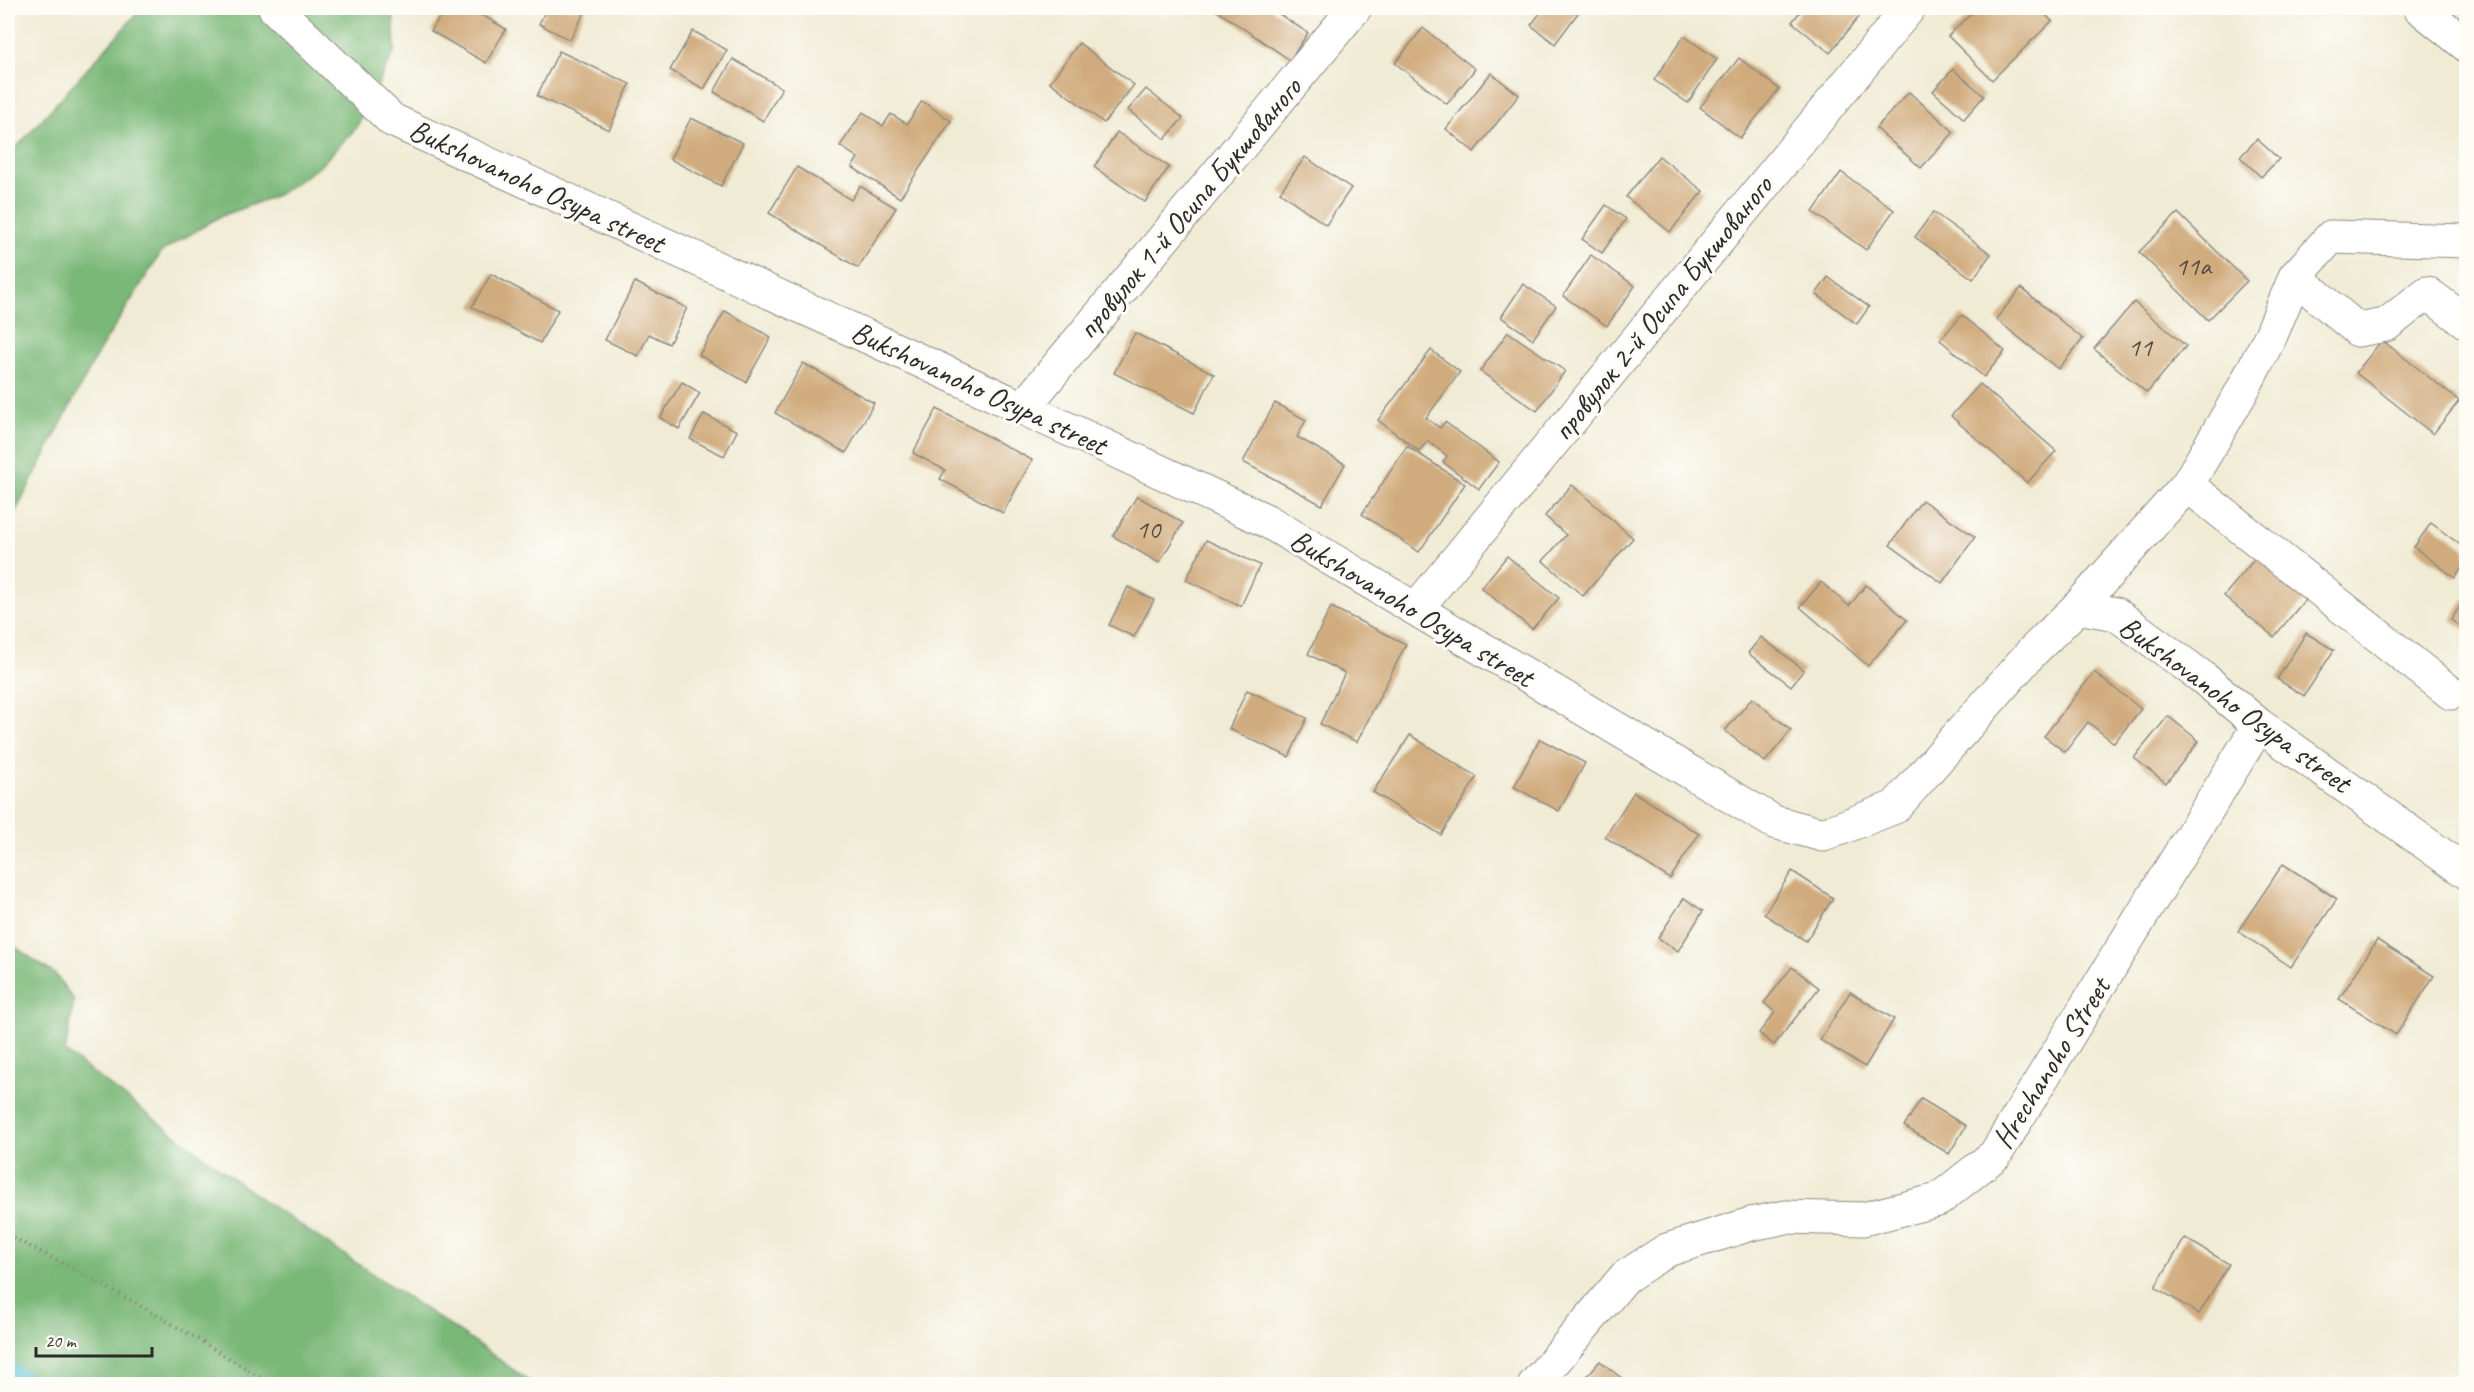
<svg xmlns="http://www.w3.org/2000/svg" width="2474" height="1392" font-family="Caveat,sans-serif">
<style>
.forest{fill:#7ab878;stroke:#527252;stroke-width:1.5}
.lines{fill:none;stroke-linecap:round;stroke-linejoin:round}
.stream{stroke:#57bdd5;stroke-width:12}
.building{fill:#d0ab7d}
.minor-casing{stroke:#8e8b80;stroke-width:35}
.path{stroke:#8e8b80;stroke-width:4;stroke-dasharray:1.5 4.5;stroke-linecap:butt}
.minor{stroke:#fff;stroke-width:33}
.labels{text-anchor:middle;stroke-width:6;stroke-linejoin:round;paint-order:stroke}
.number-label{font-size:27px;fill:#544b40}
.street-label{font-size:30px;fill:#2b2b2b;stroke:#fdfcf7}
</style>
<rect width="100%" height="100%" fill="#fdfcf7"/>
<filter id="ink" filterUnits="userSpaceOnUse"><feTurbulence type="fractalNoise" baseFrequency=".0167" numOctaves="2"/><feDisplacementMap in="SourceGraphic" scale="12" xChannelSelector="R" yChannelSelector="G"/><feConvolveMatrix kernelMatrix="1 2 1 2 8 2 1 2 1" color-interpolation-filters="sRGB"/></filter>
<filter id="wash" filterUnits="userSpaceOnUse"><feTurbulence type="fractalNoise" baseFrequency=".008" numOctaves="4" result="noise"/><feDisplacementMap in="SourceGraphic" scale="24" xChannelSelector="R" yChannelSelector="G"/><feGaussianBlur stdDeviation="1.35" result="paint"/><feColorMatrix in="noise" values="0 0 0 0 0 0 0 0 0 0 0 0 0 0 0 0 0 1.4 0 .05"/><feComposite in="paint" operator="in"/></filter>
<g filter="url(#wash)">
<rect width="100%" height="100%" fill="#f0ebd4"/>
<g class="forest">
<polygon points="142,8 393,8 395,50 356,128 319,167 277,195 219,217 162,251 99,351 8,526 8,157"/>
<polygon points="8,942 56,975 74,1001 65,1052 261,1199 480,1346 533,1384 8,1384"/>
</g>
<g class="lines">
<polyline class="stream" points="8,1367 40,1384"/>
</g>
<g id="blocks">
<g class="building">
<polygon points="445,8 470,8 506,29 486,63 431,31"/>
<polygon points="547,8 587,8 570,40 539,24"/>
<polygon points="1213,8 1270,8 1308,33 1290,60"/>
<polygon points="1544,8 1581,9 1555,44 1531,25"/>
<polygon points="1803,8 1866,8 1830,53 1792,22"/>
<polygon points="1977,8 2038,8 2052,21 1992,80 1948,36"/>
<polygon points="1423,28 1475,69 1447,104 1395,63"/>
<polygon points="693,31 727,50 704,89 670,70"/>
<polygon points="1684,36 1717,59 1688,103 1654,80"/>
<polygon points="1079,43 1134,85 1104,123 1050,82"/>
<polygon points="559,51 630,84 609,130 537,96"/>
<polygon points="1739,58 1779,89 1740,138 1700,107"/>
<polygon points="733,59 782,88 763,121 714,92"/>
<polygon points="1953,69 1984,96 1964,119 1933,91"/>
<polygon points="1491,73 1519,95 1474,152 1446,129"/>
<polygon points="1146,89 1183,118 1165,139 1128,110"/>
<polygon points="1909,92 1954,132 1921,168 1876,128"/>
<polygon points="922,101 951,121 900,198 852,167 858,158 840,146 863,112 883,126 891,114 907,124"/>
<polygon points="691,118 743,143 721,186 670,159"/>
<polygon points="1117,132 1169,167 1145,202 1094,167"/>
<polygon points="2257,139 2279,159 2261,177 2240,157"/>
<polygon points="1659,156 1703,191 1670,232 1626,197"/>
<polygon points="1305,157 1351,188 1326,225 1280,192"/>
<polygon points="797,167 851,200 860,186 896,208 858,268 769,213"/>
<polygon points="1841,172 1894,210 1866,250 1813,212"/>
<polygon points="1606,205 1626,219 1602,253 1582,239"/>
<polygon points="1933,212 1991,254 1973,279 1915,237"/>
<polygon points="2178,213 2247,281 2208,320 2139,252"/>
<polygon points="1591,255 1635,286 1607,326 1563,296"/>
<polygon points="491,274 558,310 540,343 472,307"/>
<polygon points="1828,277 1869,307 1857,324 1816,294"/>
<polygon points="635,282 687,308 669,344 649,334 638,356 605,340"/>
<polygon points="1523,284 1556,306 1533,339 1501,317"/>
<polygon points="2021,288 2083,339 2058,369 1996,319"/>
<polygon points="2134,302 2186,346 2147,393 2094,349"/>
<polygon points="725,311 771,337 746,382 699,355"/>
<polygon points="1962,315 2005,351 1984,377 1940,340"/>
<polygon points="1508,332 1565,371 1537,411 1480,371"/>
<polygon points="1135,333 1214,374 1194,413 1114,373"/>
<polygon points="2382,340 2459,401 2433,434 2356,373"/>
<polygon points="1431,350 1460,372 1426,418 1440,428 1445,422 1499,462 1479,489 1443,462 1447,456 1428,441 1419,451 1378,420"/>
<polygon points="803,363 874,403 846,453 775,413"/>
<polygon points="682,382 700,393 679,429 660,418"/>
<polygon points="1980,384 2056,451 2027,483 1951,416"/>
<polygon points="1275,403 1306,420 1297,437 1345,464 1322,505 1243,462"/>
<polygon points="937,409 1032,460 1003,513 940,479 945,470 913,453"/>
<polygon points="704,414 737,431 724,456 690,439"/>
<polygon points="1407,446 1465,484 1419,552 1362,514"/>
<polygon points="1572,485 1633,538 1583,596 1543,561 1566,535 1545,516"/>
<polygon points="1137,496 1183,523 1159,563 1113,536"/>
<polygon points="1922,500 1975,537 1942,583 1890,545"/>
<polygon points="2431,523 2466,549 2466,562 2455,578 2414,547"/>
<polygon points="1206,540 1260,565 1241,606 1186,580"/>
<polygon points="1507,556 1559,598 1532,629 1481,588"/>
<polygon points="2257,556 2308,596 2274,637 2224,596"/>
<polygon points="1821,582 1849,606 1866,585 1907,620 1868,666 1800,607"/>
<polygon points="1128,587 1154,600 1134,637 1109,625"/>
<polygon points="2466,597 2466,631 2451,620"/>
<polygon points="1331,607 1406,644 1357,742 1320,724 1345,673 1308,654"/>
<polygon points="2306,633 2334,650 2304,696 2277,679"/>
<polygon points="1761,637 1804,670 1791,686 1748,653"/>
<polygon points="2094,672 2141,709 2114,743 2088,722 2065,752 2044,736"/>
<polygon points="1247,690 1307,718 1289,757 1229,729"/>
<polygon points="1752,698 1791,730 1765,762 1725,731"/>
<polygon points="2168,716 2199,741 2166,783 2134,758"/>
<polygon points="1410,735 1477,777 1441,835 1373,792"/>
<polygon points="1540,739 1585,763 1559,811 1514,787"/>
<polygon points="1634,792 1699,834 1670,879 1605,837"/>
<polygon points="2283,864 2337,899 2291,967 2238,931"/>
<polygon points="1792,871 1833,898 1806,941 1764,914"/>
<polygon points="1684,898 1703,911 1678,951 1658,938"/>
<polygon points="2377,940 2434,976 2396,1035 2339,999"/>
<polygon points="1792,967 1819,988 1774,1045 1759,1033 1775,1012 1764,1003"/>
<polygon points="1850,992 1894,1019 1865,1067 1820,1040"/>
<polygon points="1921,1099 1966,1126 1949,1154 1904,1126"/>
<polygon points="2185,1238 2229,1264 2199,1314 2155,1287"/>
<polygon points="1600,1361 1629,1384 1580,1384"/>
</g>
</g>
</g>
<g filter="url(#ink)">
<use href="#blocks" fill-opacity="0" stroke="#8e8b80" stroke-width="1.5"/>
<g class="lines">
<g class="minor-casing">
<g id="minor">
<polyline points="275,8 392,120 936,368 1267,521 1774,822 1823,835 1895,807 2032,652 2078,607 2116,614 2202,677 2259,725 2466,872"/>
<polyline points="2420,8 2466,45"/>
<polyline points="2295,277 2358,330 2386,325 2427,293 2466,322"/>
<polyline points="1023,408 1355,8"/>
<polyline points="2187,485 2451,693"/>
<polyline points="2078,607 2187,485 2241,393 2271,335 2295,277 2331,237 2466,241"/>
<polyline points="1416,609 1909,8"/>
<polyline points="1535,1384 1625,1277 1667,1250 1751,1224 1786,1217 1863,1219 1938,1200 1995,1155 2259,725"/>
</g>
</g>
<path class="path" d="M 8,1235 C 98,1281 185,1329 270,1384"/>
<use href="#minor" class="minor"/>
</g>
</g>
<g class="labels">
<g class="number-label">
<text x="2193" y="275">11а</text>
<text x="2140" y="356">11</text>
<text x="1148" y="538">10</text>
</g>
<g class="street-label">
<text transform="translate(537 186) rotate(25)" y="10">Bukshovanoho Osypa street</text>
<text transform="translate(1189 208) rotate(-50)" y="10">провулок 1-й Осипа Букшованого</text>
<text transform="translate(1662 308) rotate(-51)" y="10">провулок 2-й Осипа Букшованого</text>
<text transform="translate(979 388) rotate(25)" y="10">Bukshovanoho Osypa street</text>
<text transform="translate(1412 608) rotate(31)" y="10">Bukshovanoho Osypa street</text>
<text transform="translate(2235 704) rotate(36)" y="10">Bukshovanoho Osypa street</text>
<text transform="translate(2051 1063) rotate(-58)" y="10">Hrechanoho Street</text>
</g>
</g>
<rect width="2474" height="1392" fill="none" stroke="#fdfcf7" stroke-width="30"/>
<path d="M36 1347v9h116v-9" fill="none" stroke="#2b2b2b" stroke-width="3"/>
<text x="45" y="1347" font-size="18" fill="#2b2b2b" stroke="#fdfcf7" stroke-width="4.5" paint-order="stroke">20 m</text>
</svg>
